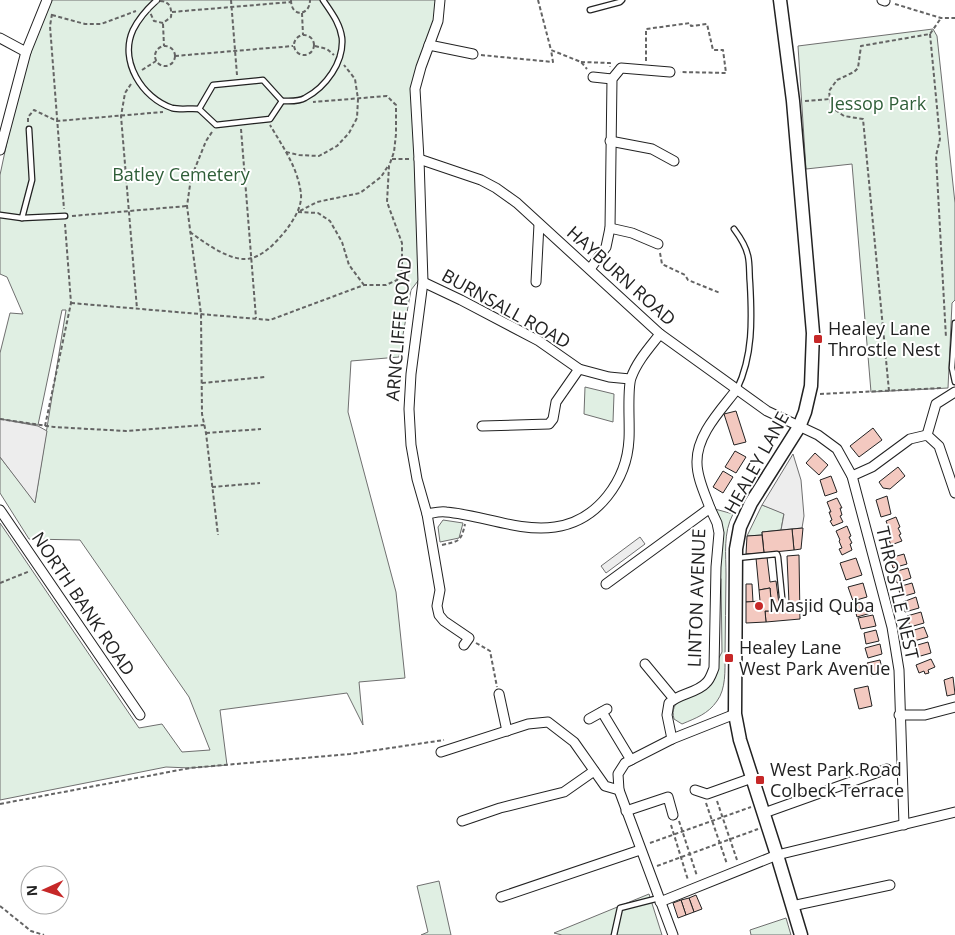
<svg xmlns="http://www.w3.org/2000/svg" width="955" height="935" font-family="'Open Sans',sans-serif">
<style>
.green{fill:#e0efe3;stroke:#6f6f6f}
.parking{fill:#ededed;stroke:#6f6f6f}
.building{fill:#f3c9c0;stroke:#222}
.lines{fill:none;stroke-linecap:round;stroke-linejoin:round}
.service-casing{stroke:#222;stroke-width:7}
.minor-casing{stroke:#222;stroke-width:11}
.secondary-casing{stroke:#222;stroke-width:15}
.path{stroke:#646464;stroke-width:2;stroke-dasharray:4 2.5;stroke-linecap:butt}
.service{stroke:#fff;stroke-width:4.5}
.minor{stroke:#fff;stroke-width:9}
.secondary{stroke:#fff;stroke-width:12}
.poi-dot{fill:#c62828;stroke:#fff;stroke-width:2}
.labels{text-anchor:middle;stroke-width:4;stroke-linejoin:round;paint-order:stroke}
.park-label{font-size:18px;fill:#2f5e38;stroke:#fff}
.street-label{font-size:18px;fill:#222;stroke:#fff}
.poi-label{font-size:18px;fill:#222;stroke:#fff;text-anchor:start}
</style>
<rect width="100%" height="100%" fill="#fff"/>
<g class="green">
<polygon points="47,0 440,0 415,89 421,277 411,290 399,357 351,361 348,412 396,592 405,678 359,682 363,725 347,693 220,710 227,765 190,768 166,767 0,800 0,523 139,728 162,724 182,752 210,750 189,697 80,540 29,539 0,493 0,457 35,502 66,310 62,310 38,425 0,419 0,353 10,313 23,314 7,277 0,274 0,175 26,52"/>
<polygon points="933,29 937,36 955,203 955,300 952,303 948,388 871,392 852,164 806,169 798,46"/>
<polygon points="585,387 614,394 613,422 584,414"/>
<polygon points="762,505 784,513 781,530 762,532 762,535 747,536"/>
<path d="M 715,509 L 733,514 C 723,533 726,554 726,575 C 726,602 725,629 725,656 C 725,670 726,689 717,701 C 708,714 696,718 682,724 L 674,719 C 669,700 687,697 701,692 L 722,652 L 721,579 L 718,574 Z"/>
<polygon points="443,520 463,523 459,538 440,542 438,527"/>
<polygon points="439,881 451,935 421,935 428,932 417,886"/>
<polygon points="649,894 662,935 562,935 554,933"/>
<polygon points="786,918 791,935 751,935 750,930"/>
</g>
<g class="parking">
<polygon points="0,419 38,426 47,431 35,503 0,457"/>
<polygon points="793,454 801,480 804,516 802,528 781,530 784,514 762,505"/>
<polygon points="640,537 645,544 606,573 601,566"/>
</g>
<g class="building">
<polygon points="736,411 746,442 734,445 724,414"/>
<polygon points="873,428 882,440 859,457 850,446"/>
<polygon points="735,451 746,457 736,473 725,467"/>
<polygon points="815,453 828,465 819,475 806,463"/>
<polygon points="898,467 905,476 890,489 883,488 879,482"/>
<polygon points="723,471 733,477 723,493 713,487"/>
<polygon points="831,476 837,492 825,496 820,480"/>
<polygon points="887,496 891,514 881,517 876,500"/>
<polygon points="837,498 842,508 840,508 842,515 840,516 843,522 833,526 830,521 832,520 829,512 831,512 827,502"/>
<polygon points="896,517 900,527 898,528 901,534 899,535 902,541 891,545 889,540 891,539 888,532 890,531 886,521"/>
<polygon points="847,526 851,536 849,537 852,543 850,544 852,550 842,555 839,549 842,548 839,541 840,540 836,531"/>
<polygon points="803,528 801,549 794,550 792,529"/>
<polygon points="792,529 794,550 764,553 762,532"/>
<polygon points="762,535 764,553 746,554 747,536"/>
<polygon points="904,554 907,564 893,568 890,558"/>
<polygon points="799,555 800,619 766,622 765,611 772,611 770,588 759,590 756,558 767,557 770,582 776,581 779,604 789,603 787,556"/>
<polygon points="856,558 862,575 846,580 840,563"/>
<polygon points="908,568 911,578 897,583 894,572"/>
<polygon points="863,583 867,597 853,601 848,587"/>
<polygon points="912,583 915,593 901,597 898,587"/>
<polygon points="746,584 752,584 753,602 746,602"/>
<polygon points="770,588 772,611 765,611 766,622 746,623 746,602 760,601 759,590"/>
<polygon points="916,597 919,608 905,612 903,602"/>
<polygon points="868,602 871,613 857,617 854,606"/>
<polygon points="921,612 924,623 910,627 907,616"/>
<polygon points="873,615 876,626 861,629 858,618"/>
<polygon points="924,627 928,637 914,641 911,631"/>
<polygon points="876,630 879,641 866,644 864,633"/>
<polygon points="928,642 931,653 917,657 914,646"/>
<polygon points="880,644 882,654 868,658 865,648"/>
<polygon points="931,659 935,667 928,670 929,673 925,674 924,671 919,673 916,665"/>
<polygon points="880,660 883,673 871,676 867,663"/>
<polygon points="953,677 955,694 947,696 944,680"/>
<polygon points="868,686 872,706 859,709 854,689"/>
<polygon points="696,895 702,909 694,912 689,898"/>
<polygon points="689,898 694,912 686,915 681,900"/>
<polygon points="681,900 686,915 678,918 673,903"/>
</g>
<g class="lines">
<g class="service-casing">
<g id="service">
<path d="M 157,0 C 147,9 139,18 133,30 C 119,61 142,98 172,108 C 180,110 191,108 199,109"/>
<polyline points="590,10 620,2 622,0"/>
<polygon points="263,80 282,101 270,119 216,125 199,109 213,85"/>
<path d="M 282,101 C 289,101 299,102 305,98 C 326,87 344,62 342,38 C 340,23 331,12 323,0"/>
<polyline points="0,215 22,218 65,216"/>
<polyline points="22,218 32,180 29,129"/>
<path d="M 734,229 C 740,237 746,246 748,256 C 750,265 749,274 750,283 C 752,319 753,356 737,389"/>
<polyline points="955,323 952,368 955,382"/>
<polyline points="737,558 777,554 778,557 782,597"/>
<polyline points="614,935 620,908 659,898"/>
</g>
</g>
<g class="minor-casing">
<g id="minor">
<polyline points="440,0 438,21 421,67 415,89 419,159 423,282 411,374 409,409 411,445 417,479 427,514 440,590 437,606 439,615 444,621 469,638 464,645"/>
<polyline points="882,0 885,1"/>
<polyline points="0,38 26,52"/>
<polyline points="429,45 473,54"/>
<polyline points="593,77 612,79"/>
<polyline points="610,141 652,149 674,161"/>
<polyline points="0,150 26,52 47,0"/>
<polyline points="419,159 481,180 496,188 517,203 660,334 767,411 818,435 837,449 852,476 892,627 899,670 904,825"/>
<polyline points="610,228 632,233 658,244"/>
<polyline points="590,269 606,247 610,228 612,79 621,68 670,72"/>
<polyline points="423,282 461,300 539,341 579,369 609,377 630,379"/>
<polyline points="536,282 539,224"/>
<polyline points="482,426 549,424 553,419 556,402 579,369"/>
<polyline points="927,435 936,404 955,392"/>
<polyline points="852,476 872,467 910,439 927,435 939,446 955,493"/>
<polyline points="0,510 140,715"/>
<path d="M 427,514 C 433,513 440,511 446,512 C 482,515 518,532 555,527 C 598,521 627,480 629,439 C 630,424 627,390 631,378 C 637,361 650,347 660,334"/>
<path d="M 606,584 L 710,508 C 705,494 697,478 697,463 C 696,435 721,410 737,389"/>
<polyline points="645,664 674,699"/>
<polyline points="499,694 507,731"/>
<polyline points="602,712 631,760"/>
<polyline points="899,715 925,715 955,707"/>
<polyline points="589,719 607,709"/>
<path d="M 672,739 L 667,715 L 669,703 C 680,693 697,693 706,683 C 710,680 712,673 714,668 L 716,567 L 719,533 L 717,523 L 710,508"/>
<polyline points="441,752 528,724 548,722 574,742 605,786 619,790"/>
<polyline points="695,790 707,794 752,778"/>
<polyline points="626,811 668,797 673,815"/>
<polyline points="764,813 887,769"/>
<polyline points="462,821 500,808 564,792 594,771"/>
<polyline points="501,897 640,850"/>
<polyline points="660,902 777,855 955,812"/>
<polyline points="792,906 890,885"/>
<polyline points="673,935 619,790 618,774 625,763 672,739 735,714"/>
</g>
</g>
<g class="secondary-casing">
<polyline id="secondary" points="780,0 793,101 813,333 811,386 805,412 799,427 751,503 740,527 736,549 735,714 740,740 777,855 801,935"/>
</g>
<g class="path">
<polyline points="231,0 237,75"/>
<path d="M 291,0 C 291,18 310,16 310,0"/>
<polyline points="538,0 551,50 581,62 587,69"/>
<path d="M 160,1 C 170,1 172,9 171,17 L 163,23 L 154,21 L 148,8 Z"/>
<polyline points="895,4 941,18 955,18"/>
<polyline points="172,12 291,2"/>
<polyline points="302,13 303,35"/>
<polyline points="52,14 50,26 64,209"/>
<polyline points="52,15 85,24 101,24 136,11"/>
<polyline points="163,24 164,46"/>
<polyline points="930,34 940,139 936,156 946,338"/>
<circle cx="304" cy="45" r="10"/>
<circle cx="165" cy="56" r="10"/>
<polyline points="315,46 327,49 334,55"/>
<polyline points="481,55 553,62 551,50"/>
<polyline points="175,56 293,46"/>
<polyline points="646,61 646,29 690,23 691,26 707,24 713,50 723,50 726,73 680,72"/>
<polyline points="581,62 610,63 610,67"/>
<polyline points="142,70 156,61"/>
<polyline points="131,84 125,93 121,116 137,309"/>
<polyline points="805,101 830,99"/>
<polyline points="28,122 28,117 34,110 57,121 163,112"/>
<polyline points="241,129 256,318"/>
<polyline points="212,132 206,141 191,178 187,206 201,314 202,414 206,433 218,535"/>
<polyline points="286,152 299,155 319,156 337,146 349,133 357,118 358,99 355,79 344,65"/>
<polyline points="392,159 409,159"/>
<polyline points="300,211 317,202 360,193 381,177 388,166"/>
<polyline points="298,212 318,213 330,221 342,242 349,265 364,285"/>
<polyline points="72,216 187,206"/>
<path d="M 190,232 C 205,243 233,264 252,258 C 266,254 278,240 287,229 C 294,219 302,207 301,194 C 298,168 283,147 270,125"/>
<polyline points="660,253 662,264 685,275 688,280 720,293"/>
<polyline points="71,303 270,320 364,285 386,285 397,280 402,269 402,243 387,202 389,166 394,152 396,134 396,105 387,96 313,102"/>
<polyline points="202,383 265,377"/>
<polyline points="889,391 863,119 844,116 831,107 829,91 837,80 854,72 858,68 861,46 930,34 941,18"/>
<polyline points="820,394 943,388"/>
<polyline points="0,419 54,427 126,431 204,425"/>
<polyline points="45,426 71,303 65,224"/>
<polyline points="206,433 261,429"/>
<polyline points="212,487 260,483"/>
<path d="M 442,545 C 459,541 461,542 465,524"/>
<polyline points="0,583 30,571"/>
<polyline points="476,643 490,651 497,687"/>
<polyline points="717,801 737,860"/>
<polyline points="706,803 727,864"/>
<polyline points="0,804 190,768 350,754 444,740"/>
<polyline points="679,821 697,876"/>
<polyline points="671,825 688,880"/>
<polyline points="650,843 751,807"/>
<polyline points="657,866 758,829"/>
<polyline points="0,906 31,931 44,935"/>
</g>
<use href="#service" class="service"/>
<use href="#minor" class="minor"/>
<use href="#secondary" class="secondary"/>
</g>
<g class="poi-dot">
<rect x="813" y="334" width="10" height="10" rx="2.5"/>
<circle cx="759" cy="606" r="5"/>
<rect x="724" y="653" width="10" height="10" rx="2.5"/>
<rect x="755" y="775" width="10" height="10" rx="2.5"/>
</g>
<g class="labels">
<g class="park-label">
<text x="878" y="110">Jessop Park</text>
<text x="181" y="181">Batley Cemetery</text>
</g>
<g class="street-label">
<text transform="translate(621 276) rotate(42)" y="6">HAYBURN ROAD</text>
<text transform="translate(506 309) rotate(29)" y="6">BURNSALL ROAD</text>
<text transform="translate(399 329) rotate(-85)" y="6">ARNCLIFFE ROAD</text>
<text transform="translate(757 463) rotate(-61)" y="6">HEALEY LANE</text>
<text transform="translate(897 593) rotate(77)" y="6">THROSTLE NEST</text>
<text transform="translate(697 598) rotate(-88)" y="6">LINTON AVENUE</text>
<text transform="translate(83 604) rotate(56)" y="6">NORTH BANK ROAD</text>
</g>
<g class="poi-label">
<text x="828" y="335">Healey Lane<tspan x="828" dy="21">Throstle Nest</tspan></text>
<text x="769" y="612">Masjid Quba</text>
<text x="739" y="654">Healey Lane<tspan x="739" dy="21">West Park Avenue</tspan></text>
<text x="770" y="776">West Park Road<tspan x="770" dy="21">Colbeck Terrace</tspan></text>
</g>
</g>
<g transform="translate(45 890) rotate(267)"><circle r="24" fill="#ffffff" stroke="#a7a7a7"/>
<path d="M0-4L9 19L0 12L-9 19Z" fill="#c62828"/>
<text y="-8" font-size="14" font-weight="bold" text-anchor="middle" fill="#222222">N</text>
</g>
</svg>
